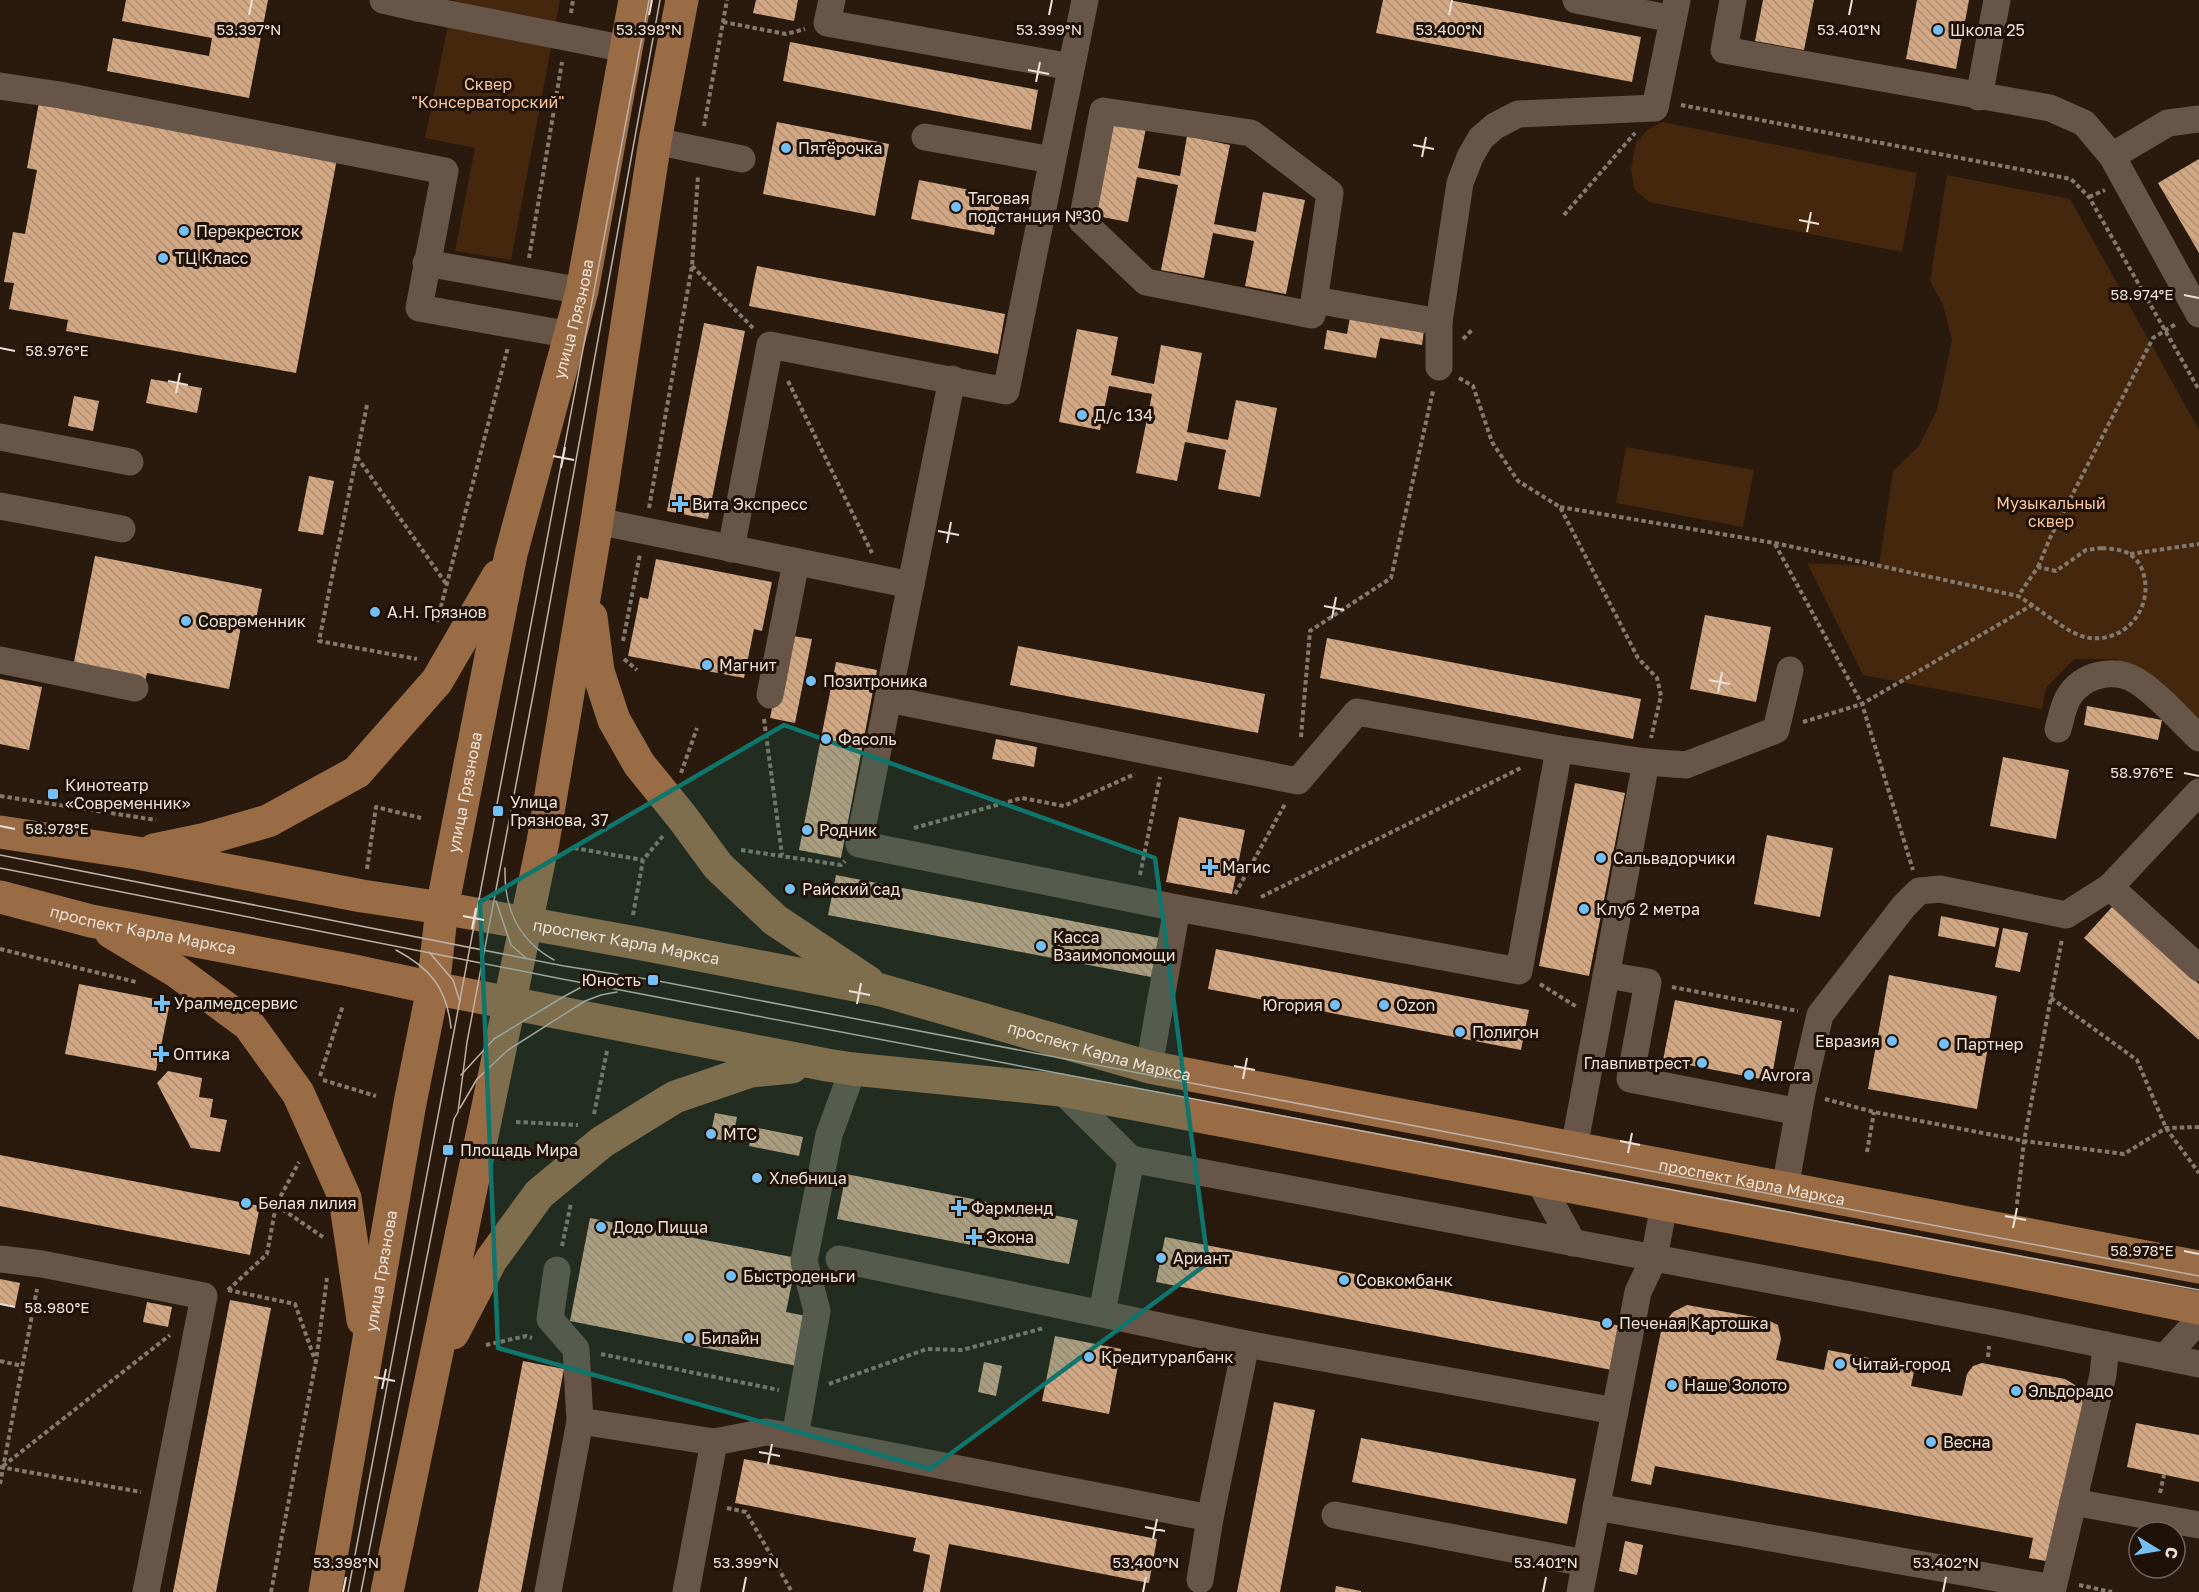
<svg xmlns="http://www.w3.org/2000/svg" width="2199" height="1592" font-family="'Golos Text',sans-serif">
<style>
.green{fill:#44270d}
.building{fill:url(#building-back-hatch)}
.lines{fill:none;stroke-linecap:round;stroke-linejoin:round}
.path{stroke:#85786d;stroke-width:4;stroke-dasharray:4.5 3;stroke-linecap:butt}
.minor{stroke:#675547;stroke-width:27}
.major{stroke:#9a6c45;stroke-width:33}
.tram{stroke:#bdb1a8;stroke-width:1.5}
.marked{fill:#0f766e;fill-opacity:0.2;stroke:#0f766e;stroke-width:4.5;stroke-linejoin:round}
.ticks{fill:none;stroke:#ece1d9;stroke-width:2}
.poi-dot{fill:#74c0f6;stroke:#1f1105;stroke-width:2}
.labels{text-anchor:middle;stroke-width:6;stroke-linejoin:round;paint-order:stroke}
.poi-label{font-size:16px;fill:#ece1d9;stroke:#1f1105;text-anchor:start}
.park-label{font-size:16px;fill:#fbc79e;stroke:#1f1105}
.street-label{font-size:16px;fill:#ece1d9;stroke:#1f1105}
.ticks-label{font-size:15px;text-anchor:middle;fill:#ece1d9;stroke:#1f1105;stroke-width:6;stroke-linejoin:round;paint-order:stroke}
</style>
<defs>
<pattern id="building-back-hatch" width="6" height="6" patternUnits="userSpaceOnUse" patternTransform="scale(1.5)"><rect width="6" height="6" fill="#d2a784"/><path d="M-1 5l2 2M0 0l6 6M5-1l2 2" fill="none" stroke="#af8e73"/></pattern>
</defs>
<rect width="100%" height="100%" fill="#291a0d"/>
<g class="green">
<polygon points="453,0 560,0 511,260 455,251 475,148 425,138"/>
<polygon points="1662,122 1917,173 1902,252 1649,202 1634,189 1631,169 1636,143 1647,130"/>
<polygon points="1947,175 2070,199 2199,430 2199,728 2147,677 2116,659 2074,659 2046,688 2042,709 1863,675 1807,563 1879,566 1893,471 1919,446 1937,410 1952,340 1943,305 1930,281"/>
<polygon points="1626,447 1754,470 1743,527 1616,503"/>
</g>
<g class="building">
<polygon points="126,0 268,0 249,98 107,71 113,38 209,56 212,38 122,21"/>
<polygon points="756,0 798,0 794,21 753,13"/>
<polygon points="1383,0 1449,0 1641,37 1632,82 1376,33"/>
<polygon points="1763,0 1814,0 1804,50 1755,41"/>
<polygon points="1917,0 1969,0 1956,69 1906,59"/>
<polygon points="790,42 1038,90 1031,130 783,81"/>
<polygon points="39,102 337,159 296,373 66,331 68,320 9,309 14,283 4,282 13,232 25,234 37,170 27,168"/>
<polygon points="1105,120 1146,128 1138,168 1180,176 1187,136 1230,145 1214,224 1256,232 1263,192 1305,200 1286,294 1245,286 1254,241 1213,233 1204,278 1161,270 1178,185 1137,177 1128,222 1087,214"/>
<polygon points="777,122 889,144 875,216 763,194"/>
<polygon points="2199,159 2199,253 2158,183"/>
<polygon points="919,180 1001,196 994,235 911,219"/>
<polygon points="757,266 1005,314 998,354 749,306"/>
<polygon points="1351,311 1425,324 1422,345 1380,338 1376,358 1324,349 1327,330 1347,334"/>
<polygon points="704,323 745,331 708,519 667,511"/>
<polygon points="1077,329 1118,337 1111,375 1154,384 1161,345 1202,353 1187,432 1228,440 1236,400 1277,408 1260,497 1218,489 1226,450 1185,442 1177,481 1136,473 1152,394 1109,386 1100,430 1059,422"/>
<polygon points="151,379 202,388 197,413 146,403"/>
<polygon points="74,396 99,401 93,431 68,426"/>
<polygon points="309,476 334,481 323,535 298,531"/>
<polygon points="95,556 262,589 256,619 243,616 229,689 147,673 145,682 73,667"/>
<polygon points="656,559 772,582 762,631 754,629 744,678 628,656 640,597 648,599"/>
<polygon points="1705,615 1771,627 1756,702 1690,689"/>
<polygon points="787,635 812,639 795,723 770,718"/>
<polygon points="1327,638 1641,699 1633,739 1320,678"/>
<polygon points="1018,646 1265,694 1258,733 1010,685"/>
<polygon points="836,662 877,670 841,858 799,850"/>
<polygon points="0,679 42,687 29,750 0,744"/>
<polygon points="2087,706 2162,720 2158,740 2084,725"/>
<polygon points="996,739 1037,747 1034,767 992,759"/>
<polygon points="2003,757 2069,770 2056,839 1990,826"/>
<polygon points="1575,783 1625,793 1589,976 1539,966"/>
<polygon points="1179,817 1245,830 1232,894 1166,882"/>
<polygon points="1767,835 1833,848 1820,917 1754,904"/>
<polygon points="836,875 1159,938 1151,977 828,915"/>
<polygon points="2112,907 2199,984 2199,1040 2084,938"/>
<polygon points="1941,916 1999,928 1995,947 1938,936"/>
<polygon points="2003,928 2028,933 2020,972 1995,967"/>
<polygon points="1216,949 1529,1010 1521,1050 1208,989"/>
<polygon points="1889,975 1997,996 1977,1109 1868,1089"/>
<polygon points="79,984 170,1002 156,1071 65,1054"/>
<polygon points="1675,1000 1782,1021 1771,1081 1663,1060"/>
<polygon points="168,1071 202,1078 199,1097 213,1099 210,1117 227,1120 220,1152 191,1148 157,1083"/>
<polygon points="715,1113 737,1117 732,1142 710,1138"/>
<polygon points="753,1127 803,1137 799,1156 749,1146"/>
<polygon points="0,1155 260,1206 250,1255 0,1206"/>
<polygon points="846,1174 1078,1220 1069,1264 837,1219"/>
<polygon points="590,1218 797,1258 786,1312 811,1317 802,1367 570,1321"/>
<polygon points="1165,1237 1621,1326 1612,1370 1156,1282"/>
<polygon points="0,1279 20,1283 15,1307 0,1304"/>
<polygon points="230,1300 271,1308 216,1592 173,1592"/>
<polygon points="147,1302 172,1307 168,1327 143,1322"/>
<polygon points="1687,1305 1766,1319 1778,1325 1781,1339 1776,1360 1824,1370 1828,1350 1915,1367 1911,1386 1962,1396 1967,1374 1973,1366 1982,1363 2065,1379 2080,1388 2083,1405 2051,1562 2029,1558 2033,1538 1655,1466 1651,1485 1631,1481 1662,1326 1673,1312"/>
<polygon points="1055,1336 1121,1349 1109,1414 1042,1401"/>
<polygon points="523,1361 564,1369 521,1592 478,1592"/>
<polygon points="984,1362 1002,1366 996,1396 978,1392"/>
<polygon points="1274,1402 1315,1410 1280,1592 1237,1592"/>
<polygon points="2136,1423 2199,1435 2199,1482 2127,1467"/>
<polygon points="1361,1438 1576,1479 1567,1524 1352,1482"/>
<polygon points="744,1459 1157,1539 1149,1583 949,1544 940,1592 923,1592 930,1555 913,1551 916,1538 735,1503"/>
<polygon points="1625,1541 1643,1545 1637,1575 1619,1571"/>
<polygon points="1336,1586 1361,1591 1361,1592 1335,1592"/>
</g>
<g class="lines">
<g class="path">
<polyline points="571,13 573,0"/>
<polyline points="723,22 786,34 805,29"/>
<polyline points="1681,105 2071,179 2089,197 2199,390"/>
<polyline points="704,126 727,0"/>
<polyline points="2089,197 2105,190"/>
<polyline points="1564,215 1635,133"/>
<polyline points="529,258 562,62"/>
<polyline points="692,266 753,328"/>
<polyline points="1463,339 1472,330"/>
<polyline points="1459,378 1473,386 1492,442 1518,481 1560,507 1638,658 1657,678 1661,696 1651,738"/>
<polyline points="788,381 872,553"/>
<polyline points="367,405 319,641 417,659"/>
<polyline points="357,457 447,585"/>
<polyline points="1560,507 1775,543 2018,596"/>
<polyline points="649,508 692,266 698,175"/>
<polyline points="1775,544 1862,704 1913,870"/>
<path d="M 2102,548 C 2111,549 2122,549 2129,554 C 2136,558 2141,565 2143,572 C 2154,607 2127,642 2090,638 C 2069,636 2038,607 2018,596 L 2038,567 L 2056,571 L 2086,550 Z"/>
<polyline points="2130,554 2199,544"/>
<polyline points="2038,567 2050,538 2153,338 2176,324"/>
<polyline points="437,622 508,347"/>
<polyline points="623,641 640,554"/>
<polyline points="624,659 637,670"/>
<polyline points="764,719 782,855"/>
<polyline points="1803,722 1862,704 2034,604"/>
<polyline points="1301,737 1310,631 1391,578 1433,391"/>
<polyline points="681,773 697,728"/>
<polyline points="0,796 156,820"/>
<polyline points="914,828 1022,798 1064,806 1135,774"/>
<polyline points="574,848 643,860"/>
<polyline points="741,850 841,865 845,861"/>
<polyline points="367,869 376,807 421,818"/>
<polyline points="1140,875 1160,777"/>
<polyline points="1235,894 1285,804"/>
<polyline points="1261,897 1521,768"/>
<polyline points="633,915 643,860 663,836"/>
<polyline points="0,949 136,982"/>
<polyline points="1540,984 1577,1007"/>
<polyline points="1672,987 1798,1011"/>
<polyline points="2051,998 2137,1060 2166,1128 2199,1173"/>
<polyline points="320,1076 343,1005"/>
<polyline points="323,1080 376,1096"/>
<polyline points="1825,1099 1874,1112 2024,1141 2124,1154 2166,1128 2199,1127"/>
<polyline points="594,1114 607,1051"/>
<polyline points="516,1122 578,1125"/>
<polyline points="1867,1152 1874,1112"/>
<polyline points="2017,1204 2024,1141 2062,939"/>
<polyline points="276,1205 323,1237"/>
<polyline points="562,1246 571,1203"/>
<polyline points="228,1290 295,1304 315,1360"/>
<polyline points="228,1290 267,1254 276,1205 299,1162"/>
<polyline points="486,1345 526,1336 532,1338"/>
<polyline points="601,1354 779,1390"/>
<polyline points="1988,1357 1989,1346"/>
<polyline points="0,1361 22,1366"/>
<polyline points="829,1384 927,1349 962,1350 1044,1328"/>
<polyline points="3,1466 170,1335"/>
<polyline points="0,1467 141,1492"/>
<polyline points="0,1484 37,1289"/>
<polyline points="2160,1493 2164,1475"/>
<polyline points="727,1508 746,1512 792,1592"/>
<polyline points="2079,1585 2112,1592"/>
<polyline points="271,1592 316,1361 327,1278"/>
</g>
<g class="minor">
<polyline points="383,0 418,8"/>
<polyline points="420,0 418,8 626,49"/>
<polyline points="832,0 827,23 1071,67"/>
<polyline points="1576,0 1673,19"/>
<polyline points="1733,0 1724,50 2050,108 2084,123 2112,156 2199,314"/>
<polyline points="0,86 60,95 445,171 419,308 571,335"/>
<polyline points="1979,97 1997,0"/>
<polygon points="1103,111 1251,133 1330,193 1312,315 1146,282 1082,221"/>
<polyline points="925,137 1052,160"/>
<polyline points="655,141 742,159"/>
<polyline points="2112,156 2168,123 2199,119"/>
<polyline points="426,263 582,291"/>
<polyline points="1315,300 1439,322"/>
<polyline points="1439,367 1439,322 1460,183 1470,157 1481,138 1495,126 1518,114 1655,108 1677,0"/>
<polyline points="952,379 859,844 1177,908"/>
<polyline points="0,437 130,462"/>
<polyline points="0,506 122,529"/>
<polyline points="597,521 911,585"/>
<polyline points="731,549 770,345 1006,391 1085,0"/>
<polyline points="0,660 135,688"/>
<polyline points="770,695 796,562"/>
<polyline points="888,699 1298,781 1357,712 1559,749 1646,762 1686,765 1776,730 1790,670"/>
<path d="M 2058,729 C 2061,719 2063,707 2068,698 C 2082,674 2114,667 2137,681 C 2159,695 2180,720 2199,738"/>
<polyline points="2110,887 2199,968"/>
<polyline points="1606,975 1648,982 1630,1079 1789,1110 1799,1107"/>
<polyline points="1149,1067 1177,908 1519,971 1559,749"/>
<polyline points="1061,1090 1131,1159 1993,1322 2199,1364"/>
<polyline points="1574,1148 1646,762"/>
<polyline points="1539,1181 1573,1243"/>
<polyline points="1785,1188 1802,1093 1820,1015 1904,906 1919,891 1940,889 2066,915 2110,887 2199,792"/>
<polyline points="0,1259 42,1264 204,1296 146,1592"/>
<polyline points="839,1259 1246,1344 1615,1411"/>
<polyline points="1102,1313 1131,1159"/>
<polyline points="2165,1357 2199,1320"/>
<polyline points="580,1421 714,1442 766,1432 795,1437 817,1311 804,1261 829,1135 853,1069"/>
<polyline points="795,1437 1210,1518 1246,1344"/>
<polyline points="2073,1502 2199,1525"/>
<polyline points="1596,1507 2053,1588 2103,1375 2106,1345"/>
<polyline points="1335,1515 1585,1563"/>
<polyline points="1200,1580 1210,1518"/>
<polyline points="548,1592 580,1421 576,1349 550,1319 557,1270"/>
<polyline points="686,1592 714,1442"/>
<polyline points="1580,1592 1638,1292 1654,1258 1664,1205"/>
</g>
<g class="major">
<polyline points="591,617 598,671 614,720 639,764 682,817 718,866 775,920 868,982"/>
<path id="s1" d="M 0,832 L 137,853 L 362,896 L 442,908 L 642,944 L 881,990 L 1149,1067 L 2199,1267"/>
<polyline points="154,850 202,840 268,821 357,772 437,681 498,576"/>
<path id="s2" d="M 0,897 L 91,921 L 349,970 L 433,988 L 827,1065 L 853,1069 L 1061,1090 L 2005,1269 L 2199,1308"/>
<polyline points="111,932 176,971 249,1025 298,1093 345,1198 363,1320"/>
<polyline points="453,1333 491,1260 539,1194 602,1142 675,1097 751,1071 792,1067"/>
<path id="s3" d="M 325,1592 L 410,1103 L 433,988 L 442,908 L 511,554 L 582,291 L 635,0"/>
<polyline points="387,1592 543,842 597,521 655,141 682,0"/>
</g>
<g class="tram">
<polyline points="0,855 564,966 653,980 2199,1276"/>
<polyline points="0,868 557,978 2199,1290"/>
<path d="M 505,868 C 504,909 518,940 554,960"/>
<polyline points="496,901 511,945 526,958"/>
<path d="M 396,950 C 430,968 447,988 451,1028"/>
<polyline points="429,952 453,980 460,1002"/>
<polyline points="461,1075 494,1039 563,997 589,983"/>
<polyline points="460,1108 477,1079 508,1050 585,1001 601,995 617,992"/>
<path d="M 348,1592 C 451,1062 550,531 649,0"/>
<polyline points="361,1592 448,1150 454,1119 458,1112 467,1042 534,690 660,0"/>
</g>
</g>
<path class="marked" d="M 784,725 L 1155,858 L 1208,1263 L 930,1469 L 498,1348 L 480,902 Z"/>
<path class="ticks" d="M 249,15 L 252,0M 649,15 L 652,0M 1049,15 L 1052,0M 1449,15 L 1452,0M 1849,15 L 1852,0M 1028,70 L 1049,74M 1036,82 L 1040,62M 1413,145 L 1434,149M 1422,157 L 1426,137M 1799,220 L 1819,224M 1807,232 L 1811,212M 2184,295 L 2199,298M 0,348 L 15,351M 168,381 L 188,385M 176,393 L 180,373M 553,456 L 574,460M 561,468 L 565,447M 938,531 L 959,535M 947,543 L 951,522M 1324,606 L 1344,610M 1332,618 L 1336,597M 1709,680 L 1730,684M 1718,693 L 1722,672M 2184,773 L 2199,776M 0,826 L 15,829M 463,916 L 484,920M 472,929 L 476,908M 849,991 L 870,995M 857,1004 L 861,983M 1234,1066 L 1255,1070M 1243,1079 L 1247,1058M 1620,1141 L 1640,1145M 1628,1153 L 1632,1133M 2005,1216 L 2026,1220M 2013,1228 L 2017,1208M 2184,1251 L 2199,1254M 0,1304 L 15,1307M 374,1377 L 395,1381M 382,1389 L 386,1369M 759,1452 L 780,1456M 768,1464 L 772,1444M 1145,1527 L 1165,1531M 1153,1539 L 1157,1519M 343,1592 L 346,1577M 743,1592 L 746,1577M 1143,1592 L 1146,1577M 1543,1592 L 1546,1577M 1943,1592 L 1946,1577"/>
<g class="poi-dot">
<circle cx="1938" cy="30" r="6"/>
<circle cx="786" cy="148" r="6"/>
<circle cx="956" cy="207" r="6"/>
<circle cx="184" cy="231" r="6"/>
<circle cx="163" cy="258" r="6"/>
<circle cx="1082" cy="415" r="6"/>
<path d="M677 495h6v6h6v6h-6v6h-6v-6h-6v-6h6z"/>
<circle cx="375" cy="612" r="6"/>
<circle cx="186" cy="621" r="6"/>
<circle cx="707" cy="665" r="6"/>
<circle cx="811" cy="681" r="6"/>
<circle cx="826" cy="739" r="6"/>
<rect x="47" y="788" width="12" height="12" rx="3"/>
<rect x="492" y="805" width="12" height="12" rx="3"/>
<circle cx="807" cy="830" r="6"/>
<circle cx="1601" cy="858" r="6"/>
<path d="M1207 858h6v6h6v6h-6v6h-6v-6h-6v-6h6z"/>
<circle cx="790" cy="889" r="6"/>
<circle cx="1584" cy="909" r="6"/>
<circle cx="1041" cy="946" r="6"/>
<rect x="647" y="974" width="12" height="12" rx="3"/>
<path d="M159 994h6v6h6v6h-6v6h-6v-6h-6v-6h6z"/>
<circle cx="1335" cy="1005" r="6"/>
<circle cx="1384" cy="1005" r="6"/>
<circle cx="1460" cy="1032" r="6"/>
<circle cx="1892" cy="1041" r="6"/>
<circle cx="1944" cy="1044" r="6"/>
<path d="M158 1045h6v6h6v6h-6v6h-6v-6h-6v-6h6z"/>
<circle cx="1702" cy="1063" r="6"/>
<circle cx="1749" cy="1075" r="6"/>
<circle cx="711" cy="1134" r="6"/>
<rect x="442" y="1144" width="12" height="12" rx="3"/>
<circle cx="757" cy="1178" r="6"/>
<circle cx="246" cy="1203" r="6"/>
<path d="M956 1199h6v6h6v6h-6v6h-6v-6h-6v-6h6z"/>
<circle cx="601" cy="1227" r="6"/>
<path d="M971 1228h6v6h6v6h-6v6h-6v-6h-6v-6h6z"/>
<circle cx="1161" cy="1258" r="6"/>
<circle cx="731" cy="1276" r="6"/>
<circle cx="1344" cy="1280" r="6"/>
<circle cx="1607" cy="1323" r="6"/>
<circle cx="689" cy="1338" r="6"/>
<circle cx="1089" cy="1357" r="6"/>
<circle cx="1840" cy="1364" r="6"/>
<circle cx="1672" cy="1385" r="6"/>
<circle cx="2016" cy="1391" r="6"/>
<circle cx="1931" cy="1442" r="6"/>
</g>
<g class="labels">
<g class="poi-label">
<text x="1950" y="36">Школа 25</text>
<text x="798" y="154">Пятёрочка</text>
<text x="968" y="204">Тяговая<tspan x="968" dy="18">подстанция №30</tspan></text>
<text x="196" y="237">Перекресток</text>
<text x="175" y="264">ТЦ Класс</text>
<text x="1094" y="421">Д/с 134</text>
<text x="692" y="510">Вита Экспресс</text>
<text x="387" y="618">А.Н. Грязнов</text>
<text x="198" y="627">Современник</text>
<text x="719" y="671">Магнит</text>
<text x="823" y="687">Позитроника</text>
<text x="838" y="745">Фасоль</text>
<text x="65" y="791">Кинотеатр<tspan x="65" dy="18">«Современник»</tspan></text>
<text x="510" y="808">Улица<tspan x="510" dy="18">Грязнова, 37</tspan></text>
<text x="819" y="836">Родник</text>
<text x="1613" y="864">Сальвадорчики</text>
<text x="1222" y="873">Магис</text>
<text x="802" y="895">Райский сад</text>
<text x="1596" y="915">Клуб 2 метра</text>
<text x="1053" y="943">Касса<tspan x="1053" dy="18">Взаимопомощи</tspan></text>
<text x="641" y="986" text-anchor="end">Юность</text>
<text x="174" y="1009">Уралмедсервис</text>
<text x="1323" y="1011" text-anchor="end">Югория</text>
<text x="1396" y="1011">Ozon</text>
<text x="1472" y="1038">Полигон</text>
<text x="1880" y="1047" text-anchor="end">Евразия</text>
<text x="1956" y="1050">Партнер</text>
<text x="173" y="1060">Оптика</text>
<text x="1690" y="1069" text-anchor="end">Главпивтрест</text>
<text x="1761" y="1081">Avrora</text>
<text x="723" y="1140">МТС</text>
<text x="460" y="1156">Площадь Мира</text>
<text x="769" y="1184">Хлебница</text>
<text x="258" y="1209">Белая лилия</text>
<text x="971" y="1214">Фармленд</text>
<text x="613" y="1233">Додо Пицца</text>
<text x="986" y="1243">Экона</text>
<text x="1173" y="1264">Ариант</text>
<text x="743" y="1282">Быстроденьги</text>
<text x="1356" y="1286">Совкомбанк</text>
<text x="1619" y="1329">Печеная Картошка</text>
<text x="701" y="1344">Билайн</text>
<text x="1101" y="1363">Кредитуралбанк</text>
<text x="1852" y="1370">Читай-город</text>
<text x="1684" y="1391">Наше Золото</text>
<text x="2028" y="1397">Эльдорадо</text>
<text x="1943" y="1448">Весна</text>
</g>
<g class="park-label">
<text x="488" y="90">Сквер<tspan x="488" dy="18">"Консерваторский"</tspan></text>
<text x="2051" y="509">Музыкальный<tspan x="2051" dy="18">сквер</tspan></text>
</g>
<g class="street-label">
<text dy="6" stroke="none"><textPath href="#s3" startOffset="1298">улица Грязнова</textPath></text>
<text dy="6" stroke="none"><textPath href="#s3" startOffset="812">улица Грязнова</textPath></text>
<text dy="6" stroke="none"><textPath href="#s2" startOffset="147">проспект Карла Маркса</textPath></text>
<text dy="6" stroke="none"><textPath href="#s1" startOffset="636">проспект Карла Маркса</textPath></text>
<text dy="6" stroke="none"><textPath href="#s1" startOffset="1122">проспект Карла Маркса</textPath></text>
<text dy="6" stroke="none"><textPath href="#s1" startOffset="1788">проспект Карла Маркса</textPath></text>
<text dy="6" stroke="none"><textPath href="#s3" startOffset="326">улица Грязнова</textPath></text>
</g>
</g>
<g class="ticks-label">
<text x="249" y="35">53.397°N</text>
<text x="649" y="35">53.398°N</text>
<text x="1049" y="35">53.399°N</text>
<text x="1449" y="35">53.400°N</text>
<text x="1849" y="35">53.401°N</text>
<text x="2142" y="300">58.974°E</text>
<text x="57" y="356">58.976°E</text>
<text x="2142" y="778">58.976°E</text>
<text x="57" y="834">58.978°E</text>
<text x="2142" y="1256">58.978°E</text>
<text x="57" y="1313">58.980°E</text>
<text x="346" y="1568">53.398°N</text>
<text x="746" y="1568">53.399°N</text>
<text x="1146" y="1568">53.400°N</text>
<text x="1546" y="1568">53.401°N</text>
<text x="1946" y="1568">53.402°N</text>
</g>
<g transform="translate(2157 1550) rotate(101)"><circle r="28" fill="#1f1105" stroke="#71645a" stroke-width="1.5"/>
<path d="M0-4.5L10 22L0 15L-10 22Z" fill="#74c0f6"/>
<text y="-9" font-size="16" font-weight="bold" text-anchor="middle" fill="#ece1d9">С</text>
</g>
</svg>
